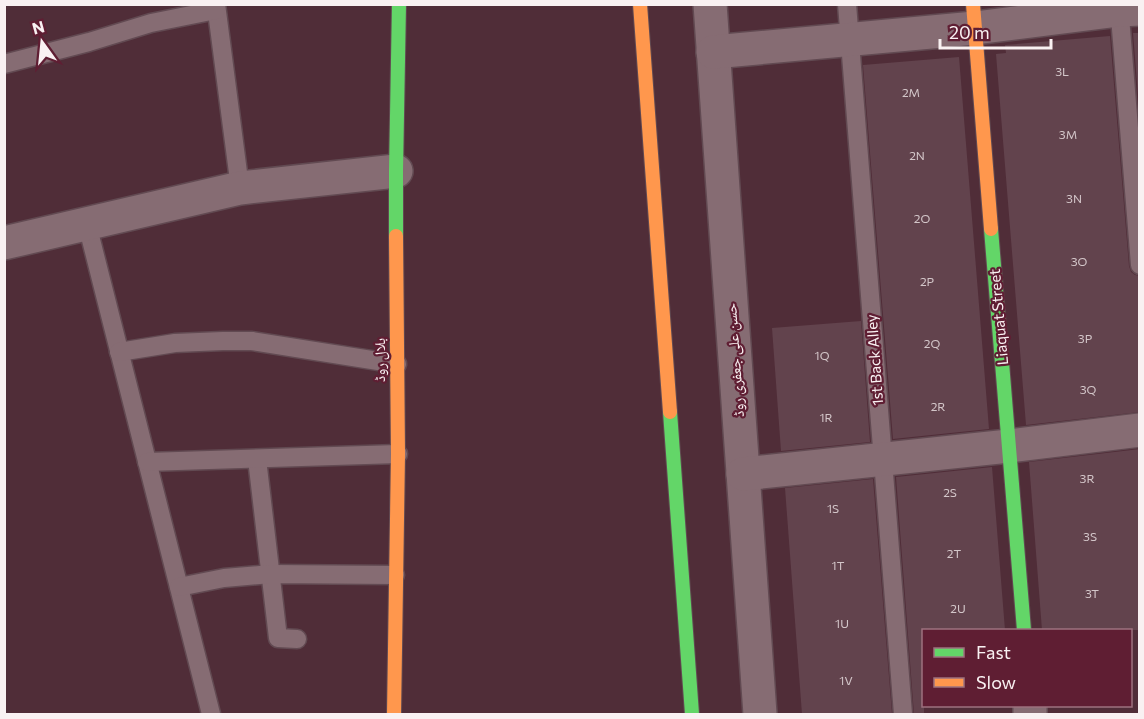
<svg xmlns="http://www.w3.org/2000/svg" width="1144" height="719" font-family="Commissioner,'Noto Naskh Arabic',sans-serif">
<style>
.building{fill:#62434d}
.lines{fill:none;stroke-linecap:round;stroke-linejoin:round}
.lane-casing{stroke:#624a52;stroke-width:21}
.street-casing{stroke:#624a52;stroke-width:36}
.fast-casing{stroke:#624a52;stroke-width:16}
.slow-casing{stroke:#624a52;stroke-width:16}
.lane{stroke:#866c73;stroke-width:18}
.street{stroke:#866c73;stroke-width:33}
.fast{stroke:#63d668;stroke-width:14}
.slow{stroke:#ff974d;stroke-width:14}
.labels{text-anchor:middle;stroke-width:4.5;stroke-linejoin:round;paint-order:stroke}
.number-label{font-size:12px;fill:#d3c6c9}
.street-label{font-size:15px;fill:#f9f1f2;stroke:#5f1e33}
</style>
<rect width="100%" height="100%" fill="#502d38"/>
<g class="building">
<polygon points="1133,33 1140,33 1140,119"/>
<polygon points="1110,36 1129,266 1131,272 1135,275 1140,276 1140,412 1026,425 996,54 1006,53 1005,45"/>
<polygon points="959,57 989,429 893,439 863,65"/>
<polygon points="861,321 870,442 781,451 772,328"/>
<polygon points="1140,449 1140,630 1042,630 1029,462"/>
<polygon points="992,467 1005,630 924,630 924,714 914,714 896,477"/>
<polygon points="873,479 892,714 802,714 785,488"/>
</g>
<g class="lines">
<g class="lane-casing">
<g id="lane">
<polyline points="216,4 240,188"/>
<polyline points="847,4 903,714"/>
<polyline points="1119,4 1140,265"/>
<polyline points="4,64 89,42 151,23 216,10"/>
<polyline points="87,224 211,714"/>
<polyline points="119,352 175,343 223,341 252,341 397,364"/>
<polyline points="257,459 278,638 297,639"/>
<polyline points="147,462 398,454"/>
<polyline points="179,587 224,578 271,574 395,575"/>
</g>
</g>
<g class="street-casing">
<g id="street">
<polyline points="710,4 760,714"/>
<polyline points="713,52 975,28 1119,10 1140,9"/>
<polyline points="4,243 240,188 396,171"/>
<polyline points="743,474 1009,446 1140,430"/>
<polyline points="1030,706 1030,714"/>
</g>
</g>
<g class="fast-casing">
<g id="fast">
<polyline points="991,229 1024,630"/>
<polyline points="396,236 396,171 399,4"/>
<polyline points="670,412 692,714"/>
</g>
</g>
<g class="slow-casing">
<g id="slow">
<polyline points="640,4 670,412"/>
<polyline points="973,4 991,229"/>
<polyline points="394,714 398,454 396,236"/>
</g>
</g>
<use href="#lane" class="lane"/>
<use href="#street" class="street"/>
<use href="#fast" class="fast"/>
<use href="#slow" class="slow"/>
</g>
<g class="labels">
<g class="number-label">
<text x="1062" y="76">3L</text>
<text x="911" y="97">2M</text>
<text x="1068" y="139">3M</text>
<text x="917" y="160">2N</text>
<text x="1074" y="203">3N</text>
<text x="922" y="223">2O</text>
<text x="1079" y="266">3O</text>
<text x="927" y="286">2P</text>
<text x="1085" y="343">3P</text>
<text x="932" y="348">2Q</text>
<text x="822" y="360">1Q</text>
<text x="1088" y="394">3Q</text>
<text x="938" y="411">2R</text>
<text x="826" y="422">1R</text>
<text x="1087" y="483">3R</text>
<text x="950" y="497">2S</text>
<text x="833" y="513">1S</text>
<text x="1090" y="541">3S</text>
<text x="954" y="558">2T</text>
<text x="838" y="570">1T</text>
<text x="1092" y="598">3T</text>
<text x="958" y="613">2U</text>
<text x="842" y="628">1U</text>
<text x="846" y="685">1V</text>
</g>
<g class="street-label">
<text transform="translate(999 317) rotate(-95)" y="5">Liaquat Street</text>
<text transform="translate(380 360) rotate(-90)" y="5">بلال روڈ</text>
<text transform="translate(735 360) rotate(-94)" y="5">حسن علی جعفری روڈ</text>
<text transform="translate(875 360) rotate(-94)" y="5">1st Back Alley</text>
</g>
</g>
<rect width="1144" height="719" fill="none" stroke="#f9f1f2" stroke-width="12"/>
<rect x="922" y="629" width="210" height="78" fill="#5f1e33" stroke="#9d727f" stroke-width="1.5"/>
<rect x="934" y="648" width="30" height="9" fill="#63d668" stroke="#9d727f" stroke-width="1.5"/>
<text x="976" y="659" font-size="18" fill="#f9f1f2">Fast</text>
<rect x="934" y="678" width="30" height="9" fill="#ff974d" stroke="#9d727f" stroke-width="1.5"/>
<text x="976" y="689" font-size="18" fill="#f9f1f2">Slow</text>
<g transform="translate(42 42) rotate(345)" stroke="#5f1e33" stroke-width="4.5" paint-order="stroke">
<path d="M0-4.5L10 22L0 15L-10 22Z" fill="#f9f1f2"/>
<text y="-9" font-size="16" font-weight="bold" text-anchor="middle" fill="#f9f1f2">N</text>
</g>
<path d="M940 39v9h111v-9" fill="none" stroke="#f9f1f2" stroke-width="3"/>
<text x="949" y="39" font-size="18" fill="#f9f1f2" stroke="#5f1e33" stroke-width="4.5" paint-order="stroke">20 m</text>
</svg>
